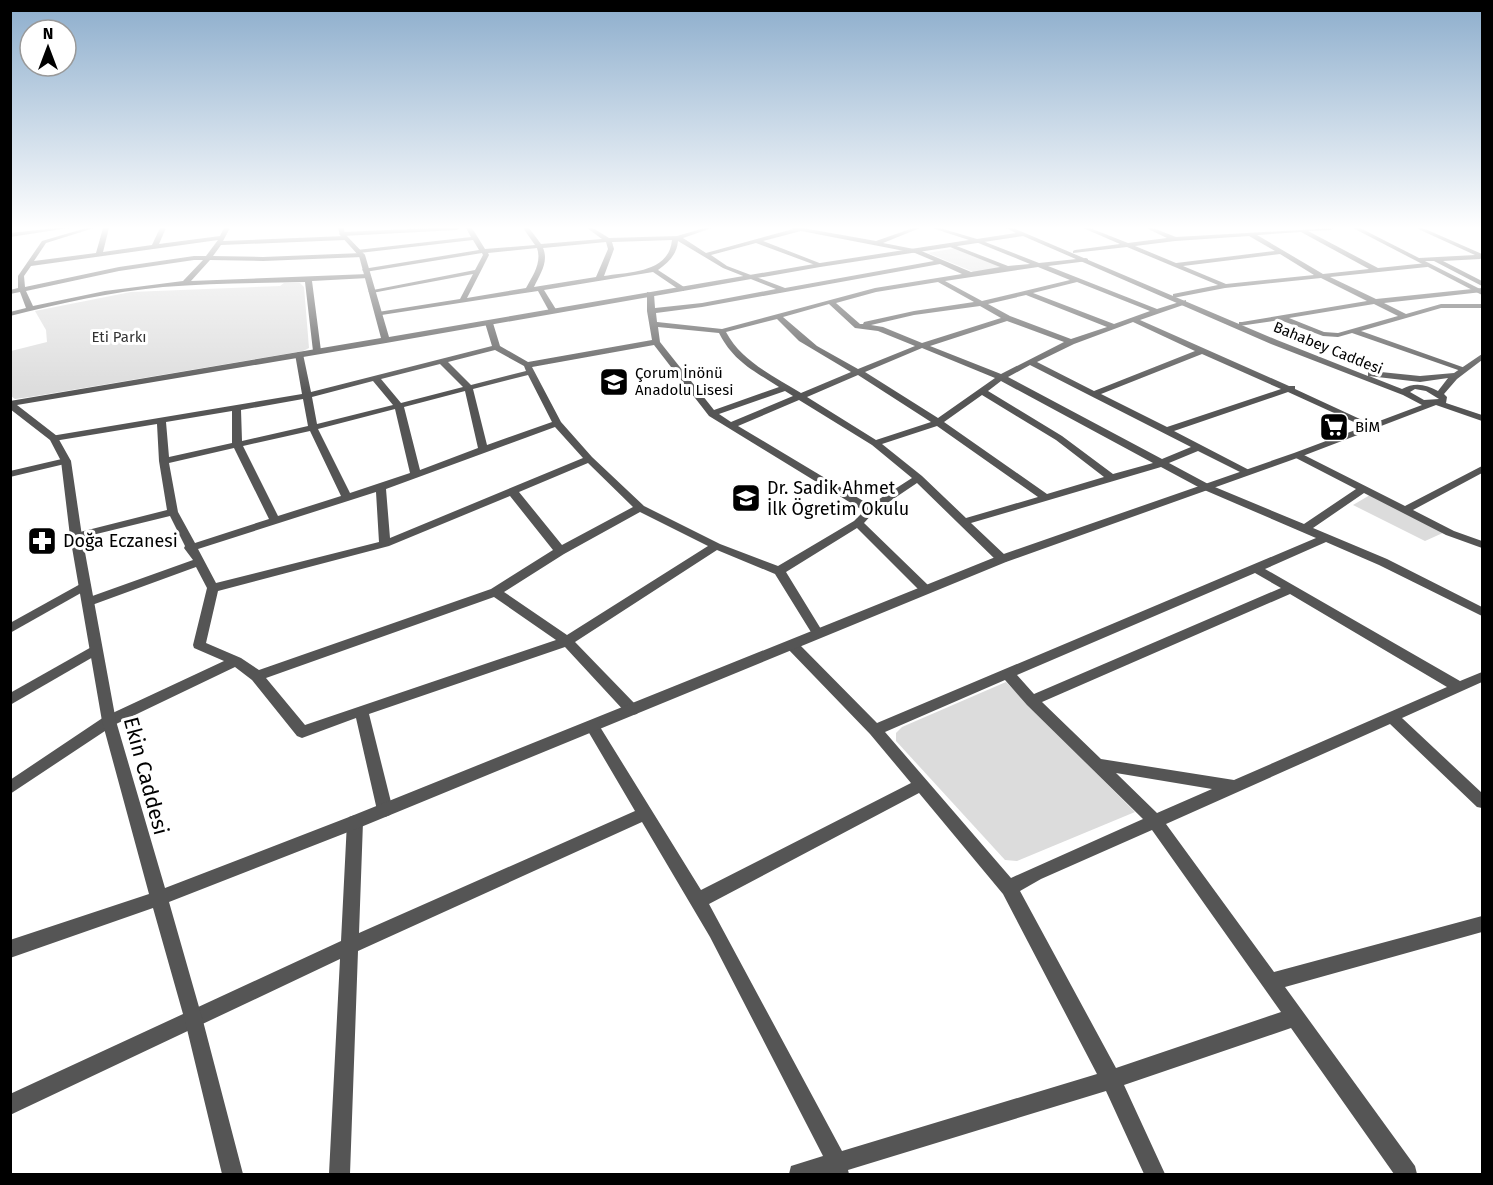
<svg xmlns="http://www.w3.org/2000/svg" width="1493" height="1185" font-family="'Fira Sans',sans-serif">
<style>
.green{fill:#dcdcdc}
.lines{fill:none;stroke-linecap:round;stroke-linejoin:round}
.minor{fill:#555;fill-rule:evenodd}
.tertiary{fill:#555;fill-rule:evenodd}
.labels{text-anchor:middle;stroke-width:6;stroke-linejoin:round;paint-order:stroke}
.far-park-label{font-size:15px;fill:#333;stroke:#fff}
.far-street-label{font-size:15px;fill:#000;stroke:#fff}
.far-poi-label{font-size:15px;fill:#000;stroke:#fff;text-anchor:start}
.poi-label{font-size:18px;fill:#000;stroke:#fff;text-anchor:start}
.near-street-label{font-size:21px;fill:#000;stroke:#fff}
</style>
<rect width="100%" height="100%" fill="#fff"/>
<g class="green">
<polygon points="956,248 1004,268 976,273 928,253"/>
<polygon points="284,283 300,283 304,287 309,348 303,351 30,397 15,399 11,396 11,351 47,342 46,330 35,311 131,292 280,286"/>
<polygon points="1370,495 1445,532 1425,541 1353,505"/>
<polygon points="1006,682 1135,812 1017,861 1005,860 896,741 896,733 902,727"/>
</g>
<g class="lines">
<g class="minor">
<polygon points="55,228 69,228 10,237 10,233"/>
<path d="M 86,228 L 94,228 L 46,243 L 34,261 L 96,253 L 103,228 L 109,228 L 103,252 L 152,245 L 160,228 L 166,228 L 159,244 L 220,236 L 224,228 L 230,228 L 223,241 L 345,236 L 348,238 L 345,240 L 221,245 L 213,256 L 263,257 L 362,253 L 365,255 L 362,257 L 263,261 L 210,260 L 191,281 L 368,274 L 371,276 L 368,278 L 312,281 L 321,351 L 317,353 L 313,351 L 305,282 C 257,283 210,283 163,287 C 111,292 61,303 10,316 L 10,312 L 26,308 L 20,292 L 10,294 L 10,290 L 18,288 L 18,276 L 42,241 ZM 218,240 L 206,256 L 194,256 L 119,267 L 25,287 L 24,276 L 31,266 ZM 194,260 L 203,260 L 183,281 L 105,291 L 33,306 L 26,291 L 119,271 Z"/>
<polygon points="431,228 460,228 457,230 342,236 339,234 342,232"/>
<path d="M 466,228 L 472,228 L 485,249 L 535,245 L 523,228 L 529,228 L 541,244 L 602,239 L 587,228 L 593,228 L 609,238 L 677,236 L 704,228 L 712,228 L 683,238 L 706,253 L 793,229 L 792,228 L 803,228 L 876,241 L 913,228 L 920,228 L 883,243 L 919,250 L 971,272 L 1000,267 L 950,247 L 950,245 L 954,245 L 1008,266 L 1030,264 L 976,242 L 976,240 L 980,240 L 1039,263 L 1086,258 L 1088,259 L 1088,261 L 1048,266 L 1157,309 L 1186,300 L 1186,304 L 1140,320 L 1289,386 L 1295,386 L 1295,389 L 1375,426 L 1370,429 L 1367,428 L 1288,392 L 1174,431 L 1253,472 L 1248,475 L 1244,474 L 1198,451 L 1169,463 L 1210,485 L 1304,524 L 1356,489 L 1294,457 L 1294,453 L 1300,453 L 1405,506 L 1482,466 L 1482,473 L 1413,510 L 1454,531 L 1482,541 L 1482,548 L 1446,535 L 1364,493 L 1313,528 L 1387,559 L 1482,607 L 1482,616 L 1379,565 L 1326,542 L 1265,569 L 1460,681 L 1482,672 L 1482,682 L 1402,718 L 1482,793 L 1482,808 L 1477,807 L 1390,724 L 1166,824 L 1274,972 L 1482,916 L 1482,932 L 1285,987 L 1415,1166 L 1417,1174 L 1394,1174 L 1291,1028 L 1124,1085 L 1165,1174 L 1144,1174 L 1106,1091 L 848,1170 L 849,1174 L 789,1174 L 791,1166 L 823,1156 L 822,1154 L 710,937 L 642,822 L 358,951 L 350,1174 L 329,1174 L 340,959 L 10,1115 L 10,1094 L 341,941 L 347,822 L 349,817 L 355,815 L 361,817 L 363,822 L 359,933 L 635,811 L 585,726 L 587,722 L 592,720 L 597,722 L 701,890 L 911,783 L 870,734 L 787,648 L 786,645 L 787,642 L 797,642 L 877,723 L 1316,538 L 1202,489 L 1161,467 L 971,523 L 1006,556 L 1008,559 L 1006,562 L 998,562 L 917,483 L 874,512 L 864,523 L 929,586 L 931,589 L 929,592 L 921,592 L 857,528 L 786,572 L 824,634 L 822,637 L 814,637 L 775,574 L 717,550 L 575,642 L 637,706 L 639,710 L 637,714 L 632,715 L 627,714 L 565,647 L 369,714 L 393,810 L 390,815 L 385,817 L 380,815 L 377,810 L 356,718 L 302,738 L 297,736 L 252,680 L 235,667 L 114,725 L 10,794 L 10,780 L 104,717 L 224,661 L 194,648 L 193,645 L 207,588 L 196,567 L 92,605 L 88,606 L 82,602 L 84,599 L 193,560 L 184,548 L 185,546 L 170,516 L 76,539 L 70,536 L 72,534 L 167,510 L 159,461 L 157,424 L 54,441 L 49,438 L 51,436 L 302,394 L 295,354 L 299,352 L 303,354 L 311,392 L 492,346 L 485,323 L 489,321 L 493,323 L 500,346 L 528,362 L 652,340 L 647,311 L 647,292 L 654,294 L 655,308 L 702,303 L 776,289 L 723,268 L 678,241 C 677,254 669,262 658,270 L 684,287 L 684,291 L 681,291 L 653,272 L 544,290 L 557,311 L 553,313 L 549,311 L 538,291 L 375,316 L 375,312 L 378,312 L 460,299 L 473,274 L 372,293 L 368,291 L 475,270 L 483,255 L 482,253 L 365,272 L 362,270 L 363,269 L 479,250 L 473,240 L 359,253 L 356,251 L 357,250 L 471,237 ZM 801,231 L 915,253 L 934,261 L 785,288 L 727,266 L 711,255 L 756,243 L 818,266 L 822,266 L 822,264 L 763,241 ZM 672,240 C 669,273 629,272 604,276 L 614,249 L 612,242 ZM 606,242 L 608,249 L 596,277 L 534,287 C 540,274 549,262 543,248 ZM 537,248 C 542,263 533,275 526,288 L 467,298 L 489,255 L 488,253 ZM 940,264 L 962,274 L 875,288 L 722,329 L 657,322 L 656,313 L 702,307 ZM 1038,267 L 1070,280 L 982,301 L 945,281 ZM 938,282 L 974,302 L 914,311 L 864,322 L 863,324 L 860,324 L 836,303 L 876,292 ZM 1077,282 L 1150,311 L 1114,324 L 1033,293 ZM 1026,295 L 1107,327 L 1071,339 L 1010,316 L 988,304 ZM 829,304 L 855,328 L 878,331 L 915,346 L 858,369 L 817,346 L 783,317 ZM 980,306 L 1001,318 L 922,343 L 883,327 L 871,325 L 914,315 ZM 777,319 L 799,341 L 851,372 L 801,393 C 774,376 742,362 726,332 ZM 1007,321 L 1064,342 L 1001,374 L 930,346 ZM 1133,322 L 1195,351 L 1094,391 L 1037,362 L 1074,344 ZM 658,327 L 719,333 C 733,361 754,371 779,387 L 714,410 L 660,342 ZM 654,345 L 709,416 L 864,511 L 854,521 L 778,566 L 720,544 L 644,506 L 592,457 L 561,422 L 532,367 ZM 922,348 L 995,378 L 938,418 L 865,372 ZM 495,350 L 524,366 L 526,371 L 471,385 L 448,362 ZM 1202,354 L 1281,389 L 1167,427 L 1101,394 ZM 440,364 L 463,387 L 401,403 L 381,379 ZM 1030,365 L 1191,447 L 1162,459 L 1008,377 ZM 528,375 L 552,422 L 487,445 L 473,389 ZM 858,375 L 931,422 L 876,440 L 807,397 ZM 373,381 L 393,405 L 317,424 L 312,397 ZM 1001,381 L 1153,463 L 1113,474 L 1062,436 L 988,391 ZM 465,391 L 478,448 L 420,470 L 404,407 ZM 785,391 L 793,396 L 731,422 L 719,414 ZM 982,395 L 1056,440 L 1104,477 L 1047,494 L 944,422 ZM 303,399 L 308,426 L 242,441 L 241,410 ZM 799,400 L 872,445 L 912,478 L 870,505 L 738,426 ZM 395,409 L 410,473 L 350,493 L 318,429 ZM 232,411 L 232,443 L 169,457 L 166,422 ZM 937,426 L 1038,497 L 966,518 L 922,476 L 882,444 ZM 555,427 L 583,458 L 390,538 L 386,489 ZM 310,431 L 341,496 L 278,516 L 243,446 ZM 234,448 L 269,519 L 195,543 L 178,512 L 169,463 ZM 588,463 L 633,507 L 562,545 L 519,492 ZM 376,492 L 379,542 L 216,583 L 198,549 ZM 510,496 L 553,550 L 491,589 L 259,670 L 241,658 L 206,643 L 218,591 L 389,546 ZM 640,512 L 708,546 L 567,635 L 504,592 L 564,554 ZM 1255,573 L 1281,588 L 1034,694 L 1017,675 ZM 1290,594 L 1447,687 L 1234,780 L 1101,759 L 1042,702 ZM 494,597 L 556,640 L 305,725 L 266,678 ZM 1005,680 L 1027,705 L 1143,819 L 1011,878 L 885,732 ZM 1116,773 L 1212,789 L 1157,813 ZM 919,793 L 1003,894 L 1097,1074 L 842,1151 L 709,904 ZM 1152,830 L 1281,1012 L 1116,1068 L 1020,891 L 1041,879 Z"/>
<path d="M 1083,228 L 1090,228 L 1128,243 L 1167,238 L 1146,228 L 1153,228 L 1176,237 L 1334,228 L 1331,230 L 1308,231 L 1378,268 L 1427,263 L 1430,265 L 1427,267 L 1330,277 L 1376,299 L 1482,288 L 1482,292 L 1384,303 L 1406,314 L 1441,304 L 1482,304 L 1482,308 L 1441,308 L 1361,331 L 1468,369 L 1461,371 L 1352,333 L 1338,337 L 1323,336 L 1280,320 L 1239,326 L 1239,322 L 1242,322 L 1367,301 L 1321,278 L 1225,288 L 1173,298 L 1173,294 L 1218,285 L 1127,247 L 1073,253 L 1073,251 L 1075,250 L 1120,244 ZM 1301,232 L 1369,269 L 1323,274 L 1257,235 ZM 1249,236 L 1275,251 L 1176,263 L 1135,246 L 1175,241 ZM 1280,254 L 1314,275 L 1226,284 L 1183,266 ZM 1374,304 L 1398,316 L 1338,333 L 1324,332 L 1289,318 Z"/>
<polygon points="1416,228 1423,228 1482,254 1482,258 1480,259 1443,261 1482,281 1482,286 1434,261 1417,261 1417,259 1419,258 1475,255"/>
<polygon points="66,458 71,461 69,463 10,477 10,471"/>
<polygon points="84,582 88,583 90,586 88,589 10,633 10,623"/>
<polygon points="95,645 100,647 101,650 100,653 10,705 10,693"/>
</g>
<g class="tertiary">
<path d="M 338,228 L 344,228 L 345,234 L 365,255 L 389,337 L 820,263 L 969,240 L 932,228 L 940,228 L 977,239 L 1016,233 L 1006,228 L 1013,228 L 1277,340 L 1368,376 L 1368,372 L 1371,371 L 1420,376 L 1454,373 L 1482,354 L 1482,360 L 1457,379 L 1444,394 L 1447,397 L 1446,403 L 1482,415 L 1482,421 L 1436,405 L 1300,457 L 1006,562 L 361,827 L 169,902 L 203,1021 L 243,1174 L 222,1174 L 185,1021 L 153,908 L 10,958 L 10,940 L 149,894 L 102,721 L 70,536 L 61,461 L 50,440 L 10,409 L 10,401 L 381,338 L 359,256 L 340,235 ZM 1023,236 L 1271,344 L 1403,395 L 1422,405 L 1294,453 L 998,556 L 349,817 L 165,888 L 116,721 L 82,536 L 71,461 L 57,436 L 17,405 L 386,343 L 820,267 ZM 1369,376 L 1420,382 L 1448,378 L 1438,391 C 1426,384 1414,382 1402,389 ZM 1415,389 L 1426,391 L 1439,399 L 1424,400 L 1410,392 Z"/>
<polygon points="1353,228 1360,228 1482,290 1482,295"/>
</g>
</g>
<linearGradient id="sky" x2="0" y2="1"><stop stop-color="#8cadcc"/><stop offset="0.58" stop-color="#fff"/><stop offset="1" stop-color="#fff" stop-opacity="0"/></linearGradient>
<rect width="1493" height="393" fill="url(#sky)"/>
<defs>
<g id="school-square" transform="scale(1.5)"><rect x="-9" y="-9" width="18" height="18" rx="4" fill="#000" stroke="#fff"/><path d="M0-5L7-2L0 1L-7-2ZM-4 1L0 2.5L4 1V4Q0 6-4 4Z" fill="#fff"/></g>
<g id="supermarket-square" transform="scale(1.5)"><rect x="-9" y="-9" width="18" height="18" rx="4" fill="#000" stroke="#fff"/><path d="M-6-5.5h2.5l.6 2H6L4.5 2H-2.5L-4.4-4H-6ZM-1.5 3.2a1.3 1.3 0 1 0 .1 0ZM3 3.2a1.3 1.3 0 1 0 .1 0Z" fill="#fff"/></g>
<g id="pharmacy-square" transform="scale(1.5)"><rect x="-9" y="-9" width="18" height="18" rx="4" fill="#000" stroke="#fff"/><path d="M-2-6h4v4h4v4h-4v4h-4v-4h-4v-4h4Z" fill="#fff"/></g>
</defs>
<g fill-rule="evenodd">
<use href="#school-square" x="614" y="382"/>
<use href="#supermarket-square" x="1334" y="427"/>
<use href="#school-square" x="746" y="498"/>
<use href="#pharmacy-square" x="42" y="541"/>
</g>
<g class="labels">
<g class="far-park-label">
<text x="119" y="342">Eti Parkı</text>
</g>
<g class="far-street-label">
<text transform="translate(1328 348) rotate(22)" y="5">Bahabey Caddesi</text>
</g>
<g class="far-poi-label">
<text x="635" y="378">Çorum İnönü<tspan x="635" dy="17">Anadolu Lisesi</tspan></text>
<text x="1355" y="432">BİM</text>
</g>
<g class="poi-label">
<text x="767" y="494">Dr. Sadik Ahmet<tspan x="767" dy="21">İlk Ögretim Okulu</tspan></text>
<text x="63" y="547">Doğa Eczanesi</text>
</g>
<g class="near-street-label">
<text transform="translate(146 776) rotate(75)" y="7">Ekin Caddesi</text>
</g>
</g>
<rect width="1493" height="1185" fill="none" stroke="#000000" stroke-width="24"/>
<g transform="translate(48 48)"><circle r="28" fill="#ffffff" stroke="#999999" stroke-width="1.5"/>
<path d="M0-4.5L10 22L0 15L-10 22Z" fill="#000000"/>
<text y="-9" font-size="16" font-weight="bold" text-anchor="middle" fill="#000000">N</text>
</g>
</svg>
